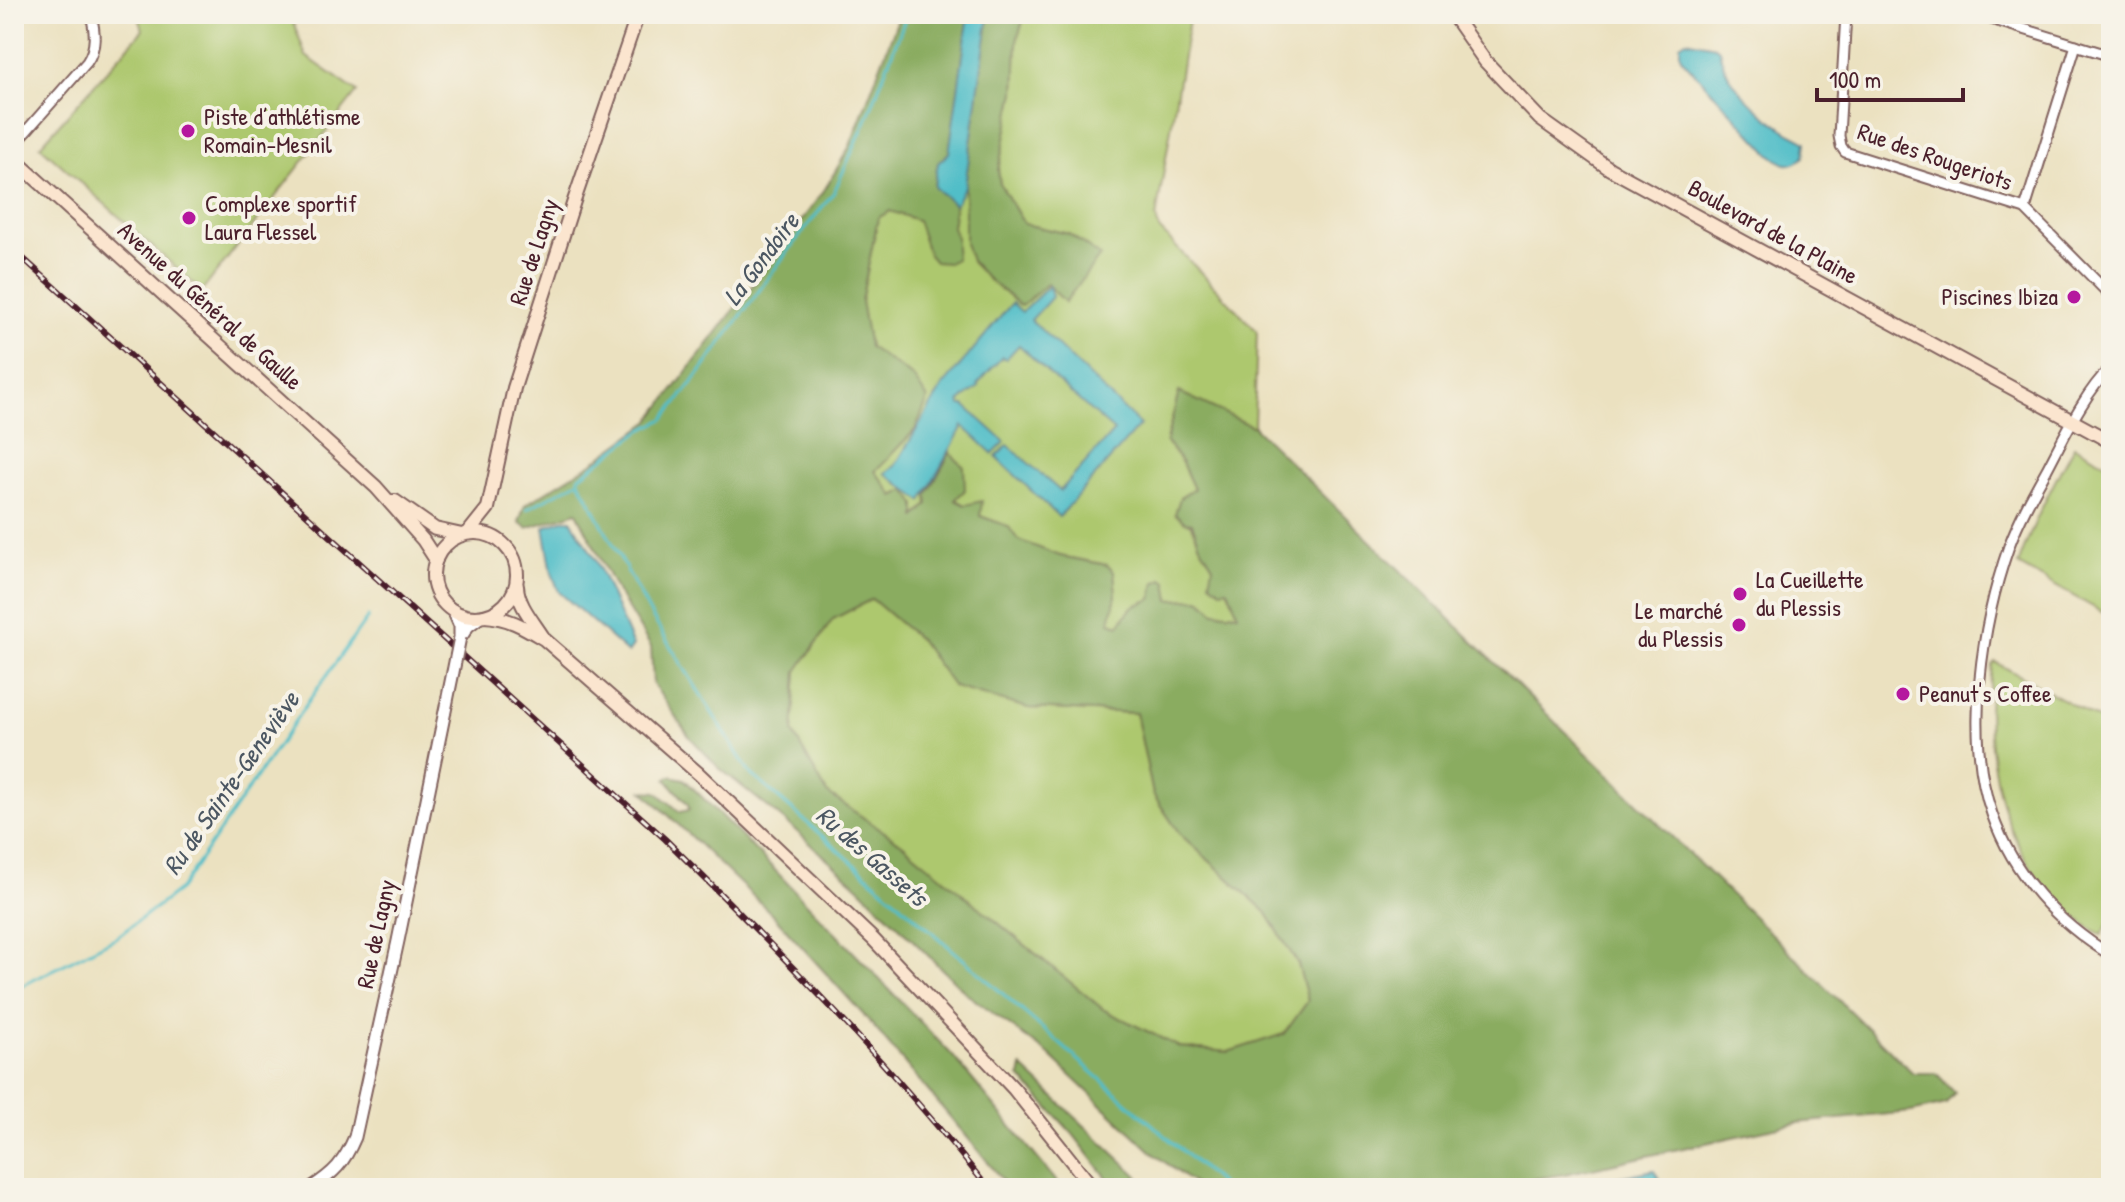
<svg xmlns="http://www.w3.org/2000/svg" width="2125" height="1202" font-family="'Patrick Hand',sans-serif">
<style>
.green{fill:#adc86e;stroke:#7c744c;stroke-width:2}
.forest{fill:#8aac61;stroke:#6a6646;stroke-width:2;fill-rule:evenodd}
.water{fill:#51bec8;stroke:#4e6e7a;stroke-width:2}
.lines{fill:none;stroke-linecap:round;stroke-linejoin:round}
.stream{stroke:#51bec8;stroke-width:3}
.minor-casing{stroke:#82635f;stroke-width:13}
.tertiary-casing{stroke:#82635f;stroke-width:15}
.secondary-casing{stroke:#82635f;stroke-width:16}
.minor{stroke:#fff;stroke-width:9}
.tertiary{stroke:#fff;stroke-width:11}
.secondary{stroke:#fbe5cf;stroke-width:12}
.rail-casing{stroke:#4a1f2b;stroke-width:6}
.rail{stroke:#f7f3e8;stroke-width:3;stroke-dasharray:9;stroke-linecap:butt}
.tertiary-bridge-casing{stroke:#82635f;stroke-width:15;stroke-linecap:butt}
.tertiary-bridge{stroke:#fff;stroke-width:11}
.poi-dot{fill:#b5179e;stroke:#f7f3e8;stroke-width:3}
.labels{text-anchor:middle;stroke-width:8;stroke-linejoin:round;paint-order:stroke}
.poi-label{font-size:24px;fill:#4a1f2b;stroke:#f7f3e8;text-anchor:start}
.street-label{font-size:24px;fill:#4a1f2b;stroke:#f7f3e8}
.water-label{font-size:26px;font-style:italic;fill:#4c5762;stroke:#f7f3e8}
</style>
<rect width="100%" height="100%" fill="#f7f3e8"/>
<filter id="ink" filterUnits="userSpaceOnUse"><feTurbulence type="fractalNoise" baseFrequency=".0125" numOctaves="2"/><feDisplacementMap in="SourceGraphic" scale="16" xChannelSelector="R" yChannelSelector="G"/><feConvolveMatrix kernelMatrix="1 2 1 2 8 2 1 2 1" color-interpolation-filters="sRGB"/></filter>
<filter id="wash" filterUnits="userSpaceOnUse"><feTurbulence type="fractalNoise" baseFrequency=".006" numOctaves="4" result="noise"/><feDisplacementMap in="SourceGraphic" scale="32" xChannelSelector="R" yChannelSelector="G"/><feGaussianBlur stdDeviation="1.8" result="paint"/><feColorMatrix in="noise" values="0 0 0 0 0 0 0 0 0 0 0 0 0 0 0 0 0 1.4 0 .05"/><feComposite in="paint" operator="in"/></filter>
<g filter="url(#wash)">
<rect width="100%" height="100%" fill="#ebe1c0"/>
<g class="green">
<polygon points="138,14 290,14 306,56 357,92 202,291 40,146 143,30"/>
<polygon points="969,14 989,14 965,186 971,262 988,279 1021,306 1047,284 1065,302 1069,234 1024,224 1000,184 998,170 1015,92 1017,41 1025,14 1190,14 1156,218 1159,229 1257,331 1254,427 1179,393 1166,441 1182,463 1194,489 1180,498 1200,545 1227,589 1239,614 1215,612 1201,599 1170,600 1167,582 1155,584 1152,599 1132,607 1119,625 1109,622 1116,596 1114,573 1107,565 1060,556 1018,540 1008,526 980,516 955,499 950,453 927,495 928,504 915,518 906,490 894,496 875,471 915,430 913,377 869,347 861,302 878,218 890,211 917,220 929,255 956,236 952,227 955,205 949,153"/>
<path d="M 2074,446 L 2111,466 L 2111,617 L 2018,565 C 2033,523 2052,485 2074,446 Z"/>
<polygon points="872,599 920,640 954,687 1028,708 1136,713 1153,794 1180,834 1266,912 1298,964 1308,1001 1284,1034 1228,1052 1179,1047 1104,1010 902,844 827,793 793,733 797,671 833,619"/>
<path d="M 1995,662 L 2111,726 L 2111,918 L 2102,935 C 2007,882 1980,765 1992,665 Z"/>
</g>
<g class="forest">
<path d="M 900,14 L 969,14 L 949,153 L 938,163 L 934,186 L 955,205 L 952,227 L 956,236 L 956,259 L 948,263 L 935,262 L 929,255 L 917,220 L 890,211 L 878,218 L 861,301 L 869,347 L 913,377 L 928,399 L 915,430 L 875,471 L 894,496 L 906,490 L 916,504 L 916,517 L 928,504 L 927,495 L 950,453 L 964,467 L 965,490 L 955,500 L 965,505 L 982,501 L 980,516 L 1008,526 L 1018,540 L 1060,556 L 1107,565 L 1114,572 L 1116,596 L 1110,622 L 1119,625 L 1132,607 L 1152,599 L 1155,583 L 1163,579 L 1167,582 L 1170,600 L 1201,599 L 1215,612 L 1238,614 L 1228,589 L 1221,590 L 1210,582 L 1213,566 L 1200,545 L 1192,523 L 1185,522 L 1175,514 L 1180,498 L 1194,489 L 1182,463 L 1166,441 L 1179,392 L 1254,427 L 1913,1073 L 1936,1073 L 1955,1093 L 1946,1104 L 1911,1112 L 1797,1123 L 1565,1174 L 1476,1188 L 1199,1188 L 1154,1154 L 1048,1054 L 967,994 L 860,888 L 785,821 L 718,767 L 689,736 L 653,684 L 651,647 L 615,588 L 577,512 L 527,528 L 519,522 L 525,505 L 594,462 L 649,422 L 793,232 L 825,189 L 850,146 ZM 872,599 L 920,640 L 954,687 L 1028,708 L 1136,713 L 1153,794 L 1180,834 L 1266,912 L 1298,964 L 1308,1001 L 1284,1034 L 1228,1052 L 1179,1047 L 1104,1010 L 902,844 L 827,793 L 793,733 L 797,671 L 833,619 Z"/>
<polygon points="989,14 1025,14 1017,41 1015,92 998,170 1000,184 1024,224 1069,234 1100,256 1065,302 1047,284 1021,306 988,279 971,261 965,243 965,186"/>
<polygon points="670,776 684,779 769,864 952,1055 1062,1188 1008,1188 983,1156 870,1022 773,915 643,791 657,792 680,812 689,810 688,804 666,779"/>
<polygon points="1022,1067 1138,1176 1141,1188 1115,1188 1072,1133 1020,1077"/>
</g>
<g class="water">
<polygon points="969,14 989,14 965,186 955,205 934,187 938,163 949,153"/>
<path d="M 1686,40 L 1715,46 L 1719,49 C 1723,81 1758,111 1783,129 C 1790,134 1798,137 1806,142 L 1804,157 C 1788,170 1782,164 1768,152 L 1682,59 L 1680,55 L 1680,44 Z"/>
<polygon points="1049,286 1052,297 1031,320 1140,425 1059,517 996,457 1008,445 1060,491 1114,431 1057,381 1019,345 1006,359 1002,357 977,385 979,387 960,401 961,405 964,405 1005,442 993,454 963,426 922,501 885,473 895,466 942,387 1012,303 1022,312"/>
<polygon points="562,520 571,520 596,560 633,646 628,653 559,592 552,573 544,527"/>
<polygon points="1654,1170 1664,1188 1565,1188"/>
</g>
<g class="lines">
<g class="stream">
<polyline points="579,481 651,615 749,772 1225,1188"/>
<polyline points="527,509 579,481 579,477 640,431 664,419 694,381 787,252 834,192 868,116 907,14"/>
<polyline points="14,990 117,937 180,889 310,699 368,617"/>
</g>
</g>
</g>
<g filter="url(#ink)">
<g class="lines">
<g class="minor-casing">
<g id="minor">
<polyline points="1846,14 1839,136 1841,146 1845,152 2025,209 2111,296"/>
<polyline points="1975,14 2111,56"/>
<path d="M 14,145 L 87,62 C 97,47 95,31 91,14"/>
<polyline points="2025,209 2076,45"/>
<path d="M 2111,367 C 2083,395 2065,435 2047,469 C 2033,494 2019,519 2009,546 C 1982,623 1964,735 1992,814 C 2013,874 2057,923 2111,955"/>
</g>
</g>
<g class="tertiary-casing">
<g id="tertiary">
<polyline points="453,610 460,626 460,637"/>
<polyline points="461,637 468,626 480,617"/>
<path d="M 311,1188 C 334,1173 344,1163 355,1137 L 398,941 L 453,672"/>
</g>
</g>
<g class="secondary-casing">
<g id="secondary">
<polyline points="1452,14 1485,61 1540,119 1610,169 2111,442"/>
<polyline points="14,159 376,487 423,540 436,560"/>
<polyline points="395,501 435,529 462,535"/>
<polyline points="468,533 488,508 514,388 574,201 638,14"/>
<circle cx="475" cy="575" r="42"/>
<path d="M 517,586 C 518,605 533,621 543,637"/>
<path d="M 484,616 C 508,617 524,627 544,639 L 699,774 L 873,939 L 1014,1089 L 1093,1188"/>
</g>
</g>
<use href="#minor" class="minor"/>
<use href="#tertiary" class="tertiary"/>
<use href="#secondary" class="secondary"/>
<g class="rail-casing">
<path id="rail" d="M 14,250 L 665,839 C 778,950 889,1063 988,1188"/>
</g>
<use href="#rail" class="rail"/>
<g class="tertiary-bridge-casing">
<polyline id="tertiary-bridge" points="453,672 460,637"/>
</g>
<use href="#tertiary-bridge" class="tertiary-bridge"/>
</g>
</g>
<g class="poi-dot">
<circle cx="188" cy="131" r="8"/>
<circle cx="189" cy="218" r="8"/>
<circle cx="2074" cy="297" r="8"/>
<circle cx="1740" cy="594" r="8"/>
<circle cx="1739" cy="625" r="8"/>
<circle cx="1903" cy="694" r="8"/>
</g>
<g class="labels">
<g class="poi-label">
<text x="204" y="125">Piste d’athlétisme<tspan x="204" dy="28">Romain-Mesnil</tspan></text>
<text x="205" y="212">Complexe sportif<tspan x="205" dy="28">Laura Flessel</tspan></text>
<text x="2058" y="305" text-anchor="end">Piscines Ibiza</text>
<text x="1756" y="588">La Cueillette<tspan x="1756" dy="28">du Plessis</tspan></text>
<text x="1723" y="619" text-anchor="end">Le marché<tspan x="1723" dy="28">du Plessis</tspan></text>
<text x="1919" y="702">Peanut's Coffee</text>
</g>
<g class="street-label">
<text transform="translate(1935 157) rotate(19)" y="8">Rue des Rougeriots</text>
<text transform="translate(1773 232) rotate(29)" y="8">Boulevard de la Plaine</text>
<text transform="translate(534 252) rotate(-72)" y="8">Rue de Lagny</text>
<text transform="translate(210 306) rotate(42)" y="8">Avenue du Général de Gaulle</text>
<text transform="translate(376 934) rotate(-78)" y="8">Rue de Lagny</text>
</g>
<g class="water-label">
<text transform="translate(761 259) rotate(-53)" y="9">La Gondoire</text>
<text transform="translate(231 783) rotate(-55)" y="9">Ru de Sainte-Geneviève</text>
<text transform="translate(872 856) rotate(41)" y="9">Ru des Gassets</text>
</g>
</g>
<rect width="2125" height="1202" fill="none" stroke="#f7f3e8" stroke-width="48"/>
<path d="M1817 88v12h146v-12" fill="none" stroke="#4a1f2b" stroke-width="4"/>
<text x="1829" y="88" font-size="24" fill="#4a1f2b" stroke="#f7f3e8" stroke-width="6" paint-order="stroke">100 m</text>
</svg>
